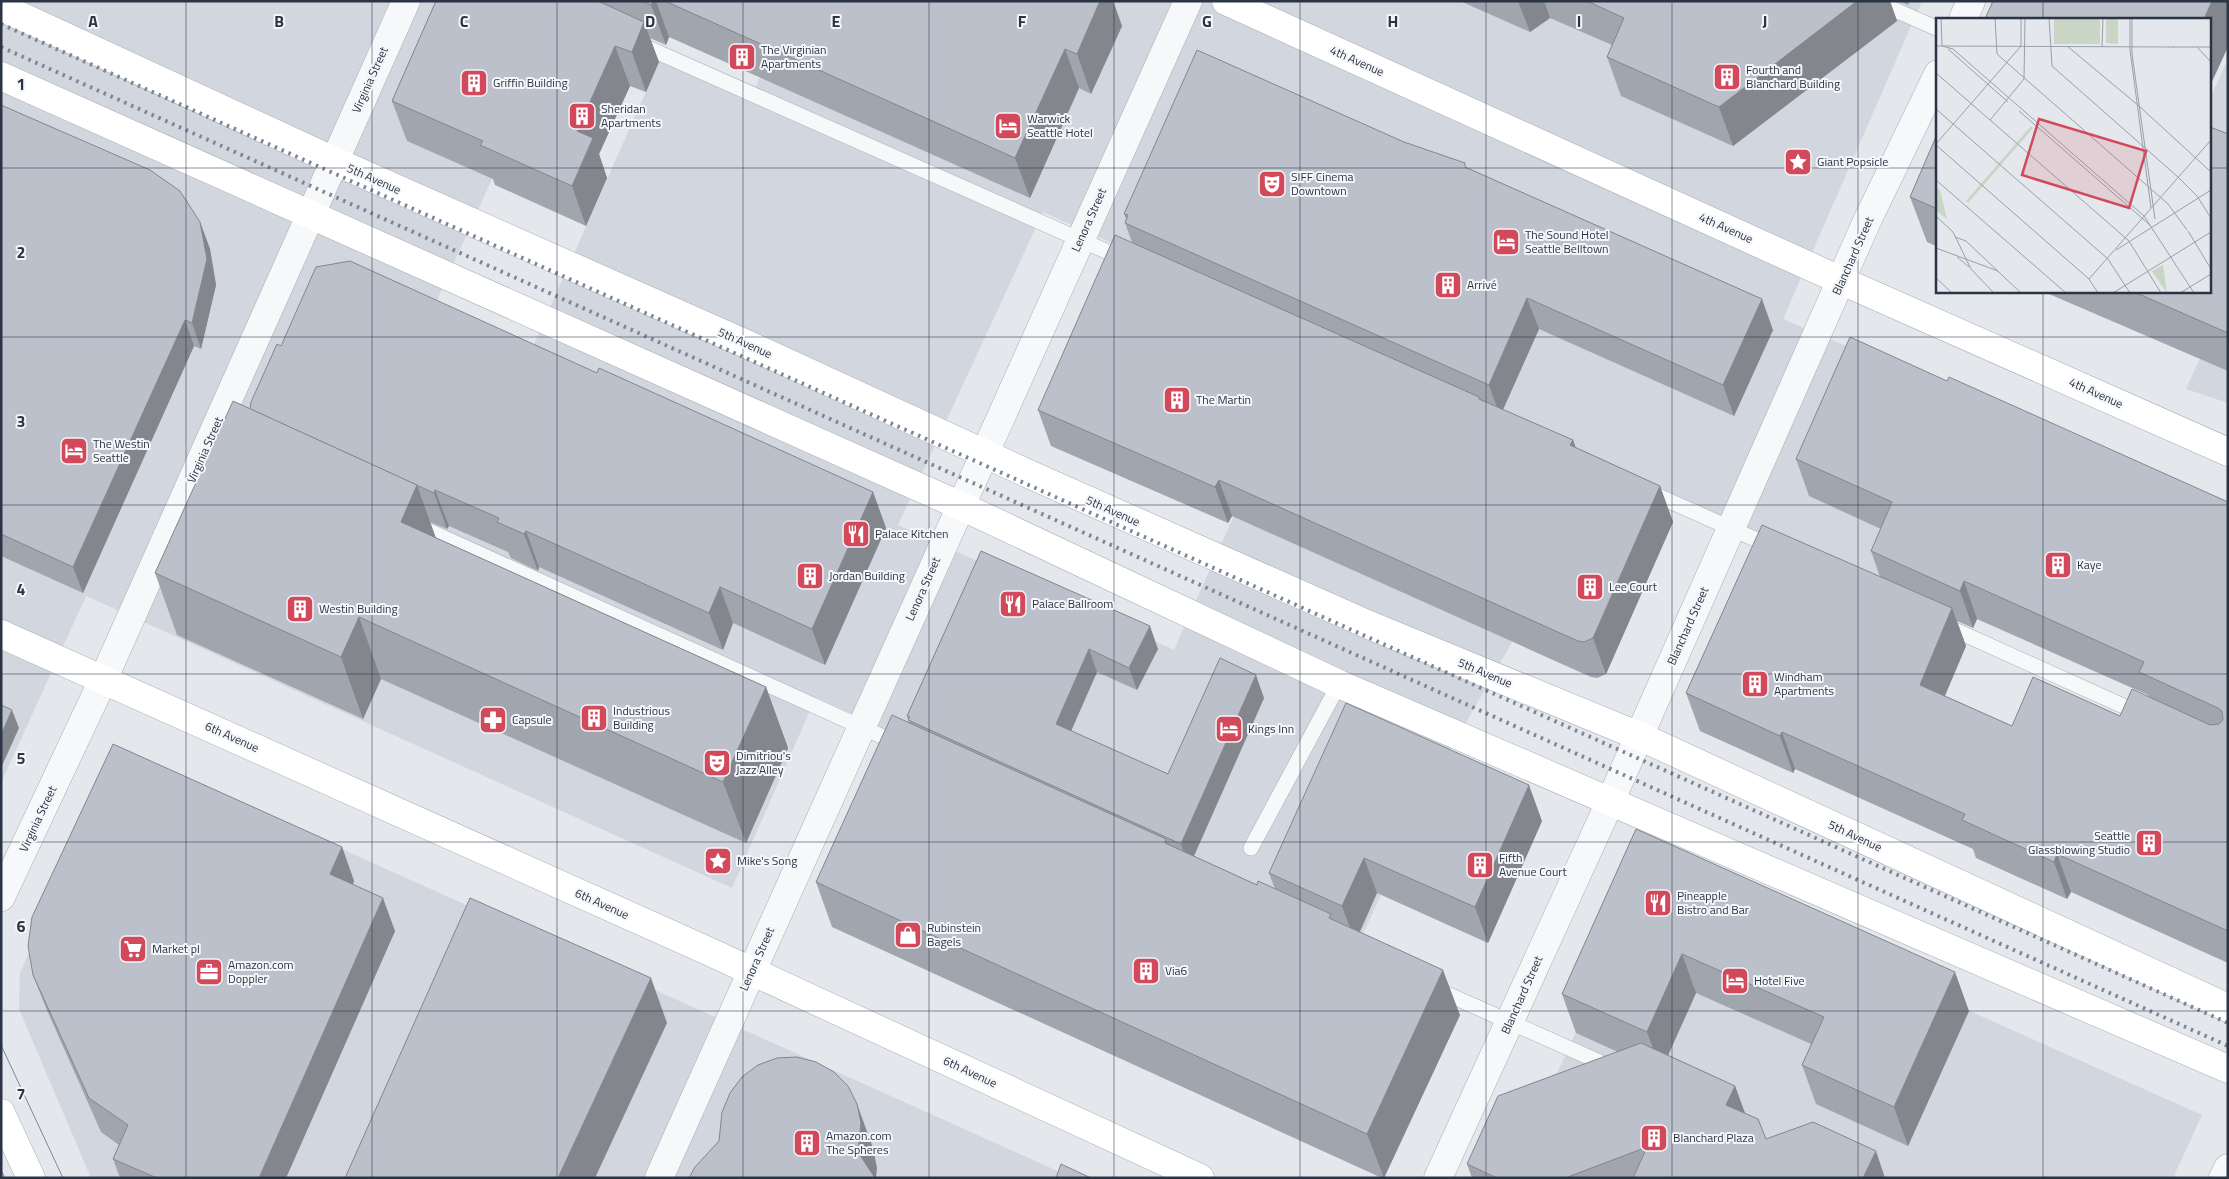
<svg xmlns="http://www.w3.org/2000/svg" width="2229" height="1179" font-family="'Titillium Web',sans-serif">
<style>
.built{fill:#d2d6de}
.lines{fill:none;stroke-linecap:round;stroke-linejoin:round}
.service-casing{stroke:#a9aeb7;stroke-width:16}
.tertiary-casing{stroke:#a9aeb7;stroke-width:29}
.secondary-casing{stroke:#a9aeb7;stroke-width:29}
.primary-casing{stroke:#a3abb8;stroke-width:29}
.service{stroke:#f7f8fa;stroke-width:15}
.tertiary{stroke:#f7f8fa;stroke-width:28}
.secondary{stroke:#fff;stroke-width:28}
.primary{stroke:#fff;stroke-width:28}
.tram{stroke:#7d8696;stroke-width:1}
.rail{stroke:#7d8696;stroke-width:4;stroke-dasharray:2.5 5;stroke-linecap:butt}
.wall{fill:#a1a5ae;fill-rule:evenodd}
.shaded-wall{fill:#83868d}
.building{fill:#bbc0ca;stroke:#83868d}
.grid{fill:none;stroke:#2b3445;stroke-width:1;stroke-opacity:0.55}
.labels{text-anchor:middle;stroke-width:4;stroke-linejoin:round;paint-order:stroke}
.poi-label{font-size:12px;fill:#2b3445;stroke:#f4f6f9;text-anchor:start}
.street-label{font-size:12px;fill:#2b3445;stroke:#f4f6f9}
.inset-road{fill:none;stroke:#9a9fa9;stroke-width:1}
.view{fill:#d1495b;fill-opacity:0.15;stroke:#d1495b;stroke-width:2.5}
.inset-edge{fill:none;stroke:#2b3445;stroke-width:2.5}
.grid-label{font-size:16px;text-anchor:middle;font-weight:bold;fill:#2b3445;stroke:#f4f6f9;stroke-width:4;stroke-linejoin:round;paint-order:stroke}
</style>
<rect width="100%" height="100%" fill="#e4e7ec"/>
<g class="built">
<polygon points="1,1 681,1 661,43 572,3 432,311 529,355 660,60 750,99 794,1 1922,1 1783,319 1963,396 1877,586 1593,461 1043,212 898,525 1174,650 1309,347 1588,471 1510,646 1438,771 1357,947 816,697 732,888 86,596 1,783"/>
<polygon points="2228,59 2228,165 2210,157 2210,98"/>
<polygon points="2228,297 2228,403 2186,389"/>
<polygon points="117,748 1073,1178 91,1178 19,1009 20,973"/>
<polygon points="1650,868 2202,1115 2173,1178 1510,1178"/>
</g>
<g class="lines">
<g class="service-casing">
<g id="service">
<polyline points="1875,1 1938,29"/>
<polyline points="637,43 1126,260"/>
<polyline points="1647,491 1775,548"/>
<polyline points="416,525 901,745"/>
<polyline points="1944,625 2141,714"/>
<polyline points="1251,848 1339,684"/>
<polyline points="1436,989 1613,1068"/>
</g>
</g>
<g class="tertiary-casing">
<g id="tertiary">
<polyline points="1963,19 1971,1"/>
<polyline points="1,897 103,680 406,1"/>
<polyline points="659,1178 1188,1"/>
<polyline points="1438,1178 1610,802 1867,221 1938,74"/>
<polyline points="2223,1178 2228,1168"/>
</g>
</g>
<g class="secondary-casing">
<g id="secondary">
<polyline points="1,7 334,161 753,347 1031,475 1369,625 1639,736 2228,1008"/>
<polyline points="1,76 961,506 1339,684 2228,1069"/>
<polyline points="1,634 708,951 1200,1178"/>
<polyline points="1,1113 31,1178"/>
</g>
</g>
<g class="primary-casing">
<polyline id="primary" points="1226,1 1842,281 2228,452"/>
</g>
<use href="#service" class="service"/>
<use href="#tertiary" class="tertiary"/>
<use href="#secondary" class="secondary"/>
<use href="#primary" class="primary"/>
<g class="tram">
<polyline points="1,1045 63,1178"/>
<polyline points="1,1170 5,1178"/>
</g>
<g class="rail">
<polyline points="1,24 2228,1023"/>
<polyline points="1,47 2228,1046"/>
</g>
</g>
<g class="wall">
<polygon points="436,1 1113,1 1122,26 1091,94 1079,88 1030,198 669,37 666,45 650,38 659,62 646,92 630,86 599,154 607,178 586,226 495,185 493,179 407,141 392,101"/>
<polygon points="1460,1 1890,1 1897,21 1733,146 1621,96 1607,57 1612,45 1550,18 1530,32"/>
<polygon points="1899,1 1910,1 1908,5"/>
<polygon points="1,105 200,222 210,249 216,285 201,349 194,346 83,593 1,556"/>
<polygon points="1938,132 1938,247 1927,242 1910,197"/>
<polygon points="2228,134 2228,371 2042,291 2210,291"/>
<polygon points="1404,142 1467,168 1773,330 1734,416 1539,329 1503,410 1573,440 1575,447 1660,486 1673,522 1606,674 1597,678 1591,677 1232,516 1228,523 1051,446 1038,410 1132,242 1125,223 1126,219 1124,214"/>
<polygon points="281,346 597,373 873,492 886,528 825,665 733,623 723,650 539,567 538,571 511,558 508,552 449,526 447,529 430,522 436,538 766,687 788,748 746,843 381,679 363,719 177,635 155,573 250,409"/>
<path d="M 1947,381 L 2228,502 L 2228,963 L 2071,892 L 2067,899 L 1976,858 L 1973,849 L 1795,769 L 1793,773 L 1700,731 L 1686,693 L 1880,577 L 1871,551 L 1881,529 L 1809,496 L 1796,459 ZM 1977,619 L 2148,695 L 2148,697 L 2120,716 L 2012,726 L 1945,696 L 1966,646 L 1957,621 L 1973,628 Z"/>
<polygon points="981,551 1158,649 1137,690 1097,672 1071,731 1168,774 1264,698 1194,856 1257,885 1275,889 1269,873 1542,821 1488,943 1377,893 1360,932 1460,1015 1384,1178 1382,1178 832,927 816,882 909,723 907,716"/>
<polygon points="1636,829 1969,1011 1908,1146 1816,1104 1802,1065 1811,1044 1696,993 1668,1055 1735,1086 1745,1113 1766,1139 1885,1178 1472,1178 1467,1164 1618,1052 1576,1033 1562,994"/>
<polygon points="342,847 354,881 353,884 395,931 286,1178 120,1178 113,1159 119,1145 101,1132 46,1008 33,975"/>
</g>
<g class="shaded-wall">
<polygon points="653,1 656,1 669,37 666,45 651,5"/>
<polygon points="1100,1 1113,1 1122,26 1091,94 1077,54"/>
<polygon points="1518,1 1544,1 1550,18 1530,32"/>
<polygon points="1857,1 1890,1 1897,21 1733,146 1719,107"/>
<polygon points="2212,1 2228,1 2228,47 2210,86 2210,19 2204,19"/>
<polygon points="644,22 659,62 646,92 632,52"/>
<polygon points="615,46 630,86 599,154 607,178 586,226 572,186 577,131"/>
<polygon points="1065,49 1079,88 1030,198 1015,158"/>
<polygon points="200,222 210,249 216,285 201,349 192,323"/>
<polygon points="1527,298 1539,329 1500,416 1489,385"/>
<polygon points="1762,299 1773,330 1734,416 1723,385"/>
<polygon points="185,320 194,346 83,593 73,567"/>
<polygon points="1573,440 1586,476 1570,445"/>
<polygon points="1219,480 1232,516 1228,523 1215,487"/>
<polygon points="417,485 439,547 401,522"/>
<polygon points="1660,486 1673,522 1606,674 1593,638"/>
<polygon points="435,490 449,526 447,529 434,493"/>
<polygon points="873,492 886,528 825,665 812,629"/>
<polygon points="526,531 539,567 538,571 524,534"/>
<polygon points="1964,581 1977,619 1973,628 1960,591"/>
<polygon points="720,587 733,623 723,650 709,613"/>
<polygon points="1952,608 1966,646 1933,723 1920,685"/>
<polygon points="359,617 381,679 363,719 341,657"/>
<polygon points="1150,626 1158,649 1137,690 1129,668"/>
<polygon points="1089,649 1097,672 1064,747 1056,724"/>
<polygon points="1256,675 1264,698 1189,867 1181,844"/>
<polygon points="766,687 788,748 746,843 723,782"/>
<polygon points="12,710 19,728 1,768 1,735"/>
<polygon points="1782,732 1795,769 1793,773 1780,736"/>
<polygon points="1529,785 1542,821 1488,943 1475,907"/>
<polygon points="342,847 354,881 342,907 330,874"/>
<polygon points="2057,854 2071,892 2067,899 2054,862"/>
<polygon points="1364,858 1377,893 1355,942 1342,906"/>
<polygon points="383,898 395,931 286,1178 259,1178"/>
<polygon points="1682,954 1696,993 1661,1071 1647,1032"/>
<polygon points="1443,970 1460,1015 1384,1178 1367,1134"/>
<polygon points="1955,972 1969,1011 1908,1146 1894,1107"/>
<polygon points="651,978 667,1023 595,1178 558,1178"/>
<polygon points="1735,1086 1757,1146 1726,1105"/>
<polygon points="857,1104 873,1148 877,1168 876,1178 868,1178 858,1152"/>
<polygon points="1876,1151 1885,1178 1863,1178"/>
</g>
<g class="building">
<polygon points="436,1 598,1 644,22 632,52 615,46 577,131 593,138 572,186 480,145 483,141 392,101"/>
<polygon points="643,1 653,1 651,5"/>
<polygon points="665,1 1100,1 1077,54 1065,49 1015,158"/>
<polygon points="1587,1 1857,1 1719,107 1607,57 1624,18"/>
<polygon points="1993,1 2212,1 2204,19 1985,19"/>
<polygon points="1197,50 1404,142 1465,163 1465,167 1762,299 1723,385 1527,298 1489,385 1125,223 1128,215 1124,214"/>
<polygon points="1,105 150,170 180,191 200,222 207,259 192,323 185,320 73,567 1,534"/>
<polygon points="2210,127 2228,134 2228,333 2132,291 2210,291"/>
<polygon points="1938,132 1938,209 1910,197"/>
<polygon points="1115,235 1479,397 1479,399 1573,440 1570,445 1660,486 1593,638 1584,642 1578,641 1219,480 1215,487 1038,410"/>
<polygon points="350,261 597,373 599,368 873,492 812,629 720,587 709,613 526,531 524,534 497,522 499,518 435,490 434,493 250,409 251,402 277,344 281,346 316,267"/>
<polygon points="1850,337 1947,381 1949,377 2228,502 2228,931 2057,854 2054,862 1962,820 1965,814 1782,732 1780,736 1686,693 1762,525 1952,608 1920,685 2012,726 2033,677 2120,716 2132,689 2210,725 2219,724 2223,720 2222,711 2218,708 2139,672 2144,662 1964,581 1960,591 1871,551 1892,502 1796,459"/>
<polygon points="233,401 417,485 401,522 766,687 723,782 359,617 341,657 155,573"/>
<polygon points="981,551 1150,626 1129,668 1089,649 1056,724 1168,774 1220,658 1256,675 1181,844 908,720 910,717 907,716"/>
<polygon points="1346,703 1529,785 1475,907 1364,858 1342,906 1269,873"/>
<polygon points="1,705 12,710 1,735"/>
<polygon points="892,715 1166,839 1165,843 1257,885 1258,881 1331,914 1329,918 1443,970 1367,1134 816,882"/>
<polygon points="113,744 342,847 330,874 383,898 259,1178 157,1178 113,1159 128,1125 89,1098 33,975 28,946 32,917"/>
<polygon points="1636,829 1955,972 1894,1107 1802,1065 1824,1017 1682,954 1647,1032 1562,994"/>
<polygon points="470,898 651,978 558,1178 345,1178"/>
<polygon points="1641,1043 1735,1086 1726,1105 1758,1119 1766,1139 1813,1122 1876,1151 1863,1178 1633,1178 1647,1147 1565,1178 1497,1178 1467,1164 1498,1096"/>
<polygon points="797,1057 816,1062 834,1072 848,1086 857,1104 861,1123 858,1152 875,1178 689,1178 695,1167 719,1141 722,1112 730,1093 742,1077 758,1065 777,1058"/>
<polygon points="1061,1164 1091,1178 1056,1178"/>
</g>
<path class="grid" d="M 186,1 L 186,1178M 372,1 L 372,1178M 557,1 L 557,1178M 743,1 L 743,1178M 929,1 L 929,1178M 1114,1 L 1114,1178M 1300,1 L 1300,1178M 1486,1 L 1486,1178M 1672,1 L 1672,1178M 1858,1 L 1858,1178M 2043,1 L 2043,19M 1,168 L 1938,168M 2210,168 L 2228,168M 2043,291 L 2043,1178M 1,337 L 2228,337M 1,505 L 2228,505M 1,674 L 2228,674M 1,842 L 2228,842M 1,1011 L 2228,1011"/>
<defs>
<g id="building-square" transform="scale(1.4375)"><rect x="-9" y="-9" width="18" height="18" rx="4" fill="#d1495b" stroke="#f4f6f9"/><path d="M-4-6H4V6H1V3H-1V6H-4ZM-2.5-4.3h1.7v1.8h-1.7ZM.8-4.3h1.7v1.8H.8ZM-2.5-1h1.7V.8h-1.7ZM.8-1h1.7V.8H.8Z" fill="#fff"/></g>
<g id="hotel-square" transform="scale(1.4375)"><rect x="-9" y="-9" width="18" height="18" rx="4" fill="#d1495b" stroke="#f4f6f9"/><path d="M-6-4.5h1.5V1H6V5H4.5V3h-9V5H-6ZM-4 0a1.8 1.8 0 1 1 3.6 0ZM.5 0V-2.5h3Q6-2.5 6 0Z" fill="#fff"/></g>
<g id="sight-square" transform="scale(1.4375)"><rect x="-9" y="-9" width="18" height="18" rx="4" fill="#d1495b" stroke="#f4f6f9"/><path d="M0-6L1.8-2.2L6-1.7L2.9 1.2L3.7 5.4L0 3.3L-3.7 5.4L-2.9 1.2L-6-1.7L-1.8-2.2Z" fill="#fff"/></g>
<g id="theatre-square" transform="scale(1.4375)"><rect x="-9" y="-9" width="18" height="18" rx="4" fill="#d1495b" stroke="#f4f6f9"/><path d="M-5-5.5Q0-4 5-5.5V0Q5 5 0 6Q-5 5-5 0ZM-3.3-2.5H-1v1.5H-3.3ZM1-2.5H3.3v1.5H1ZM-2.8 1Q0 5.5 2.8 1Z" fill="#fff"/></g>
<g id="restaurant-square" transform="scale(1.4375)"><rect x="-9" y="-9" width="18" height="18" rx="4" fill="#d1495b" stroke="#f4f6f9"/><path d="M-5-6h1v4h1v-4h1v4h1v-4h1v5L-1.5 .5V6h-2V.5L-5-1ZM5-6V6H3V1.5H1.5Q1.5-4 5-6Z" fill="#fff"/></g>
<g id="pharmacy-square" transform="scale(1.4375)"><rect x="-9" y="-9" width="18" height="18" rx="4" fill="#d1495b" stroke="#f4f6f9"/><path d="M-2-6h4v4h4v4h-4v4h-4v-4h-4v-4h4Z" fill="#fff"/></g>
<g id="shop-square" transform="scale(1.4375)"><rect x="-9" y="-9" width="18" height="18" rx="4" fill="#d1495b" stroke="#f4f6f9"/><path d="M-5-2.5h2.3a2.7 3.5 0 0 1 5.4 0H5L5.5 6h-11ZM-1.5-2.5h3a1.5 2.3 0 0 0-3 0Z" fill="#fff"/></g>
<g id="supermarket-square" transform="scale(1.4375)"><rect x="-9" y="-9" width="18" height="18" rx="4" fill="#d1495b" stroke="#f4f6f9"/><path d="M-6-5.5h2.5l.6 2H6L4.5 2H-2.5L-4.4-4H-6ZM-1.5 3.2a1.3 1.3 0 1 0 .1 0ZM3 3.2a1.3 1.3 0 1 0 .1 0Z" fill="#fff"/></g>
<g id="office-square" transform="scale(1.4375)"><rect x="-9" y="-9" width="18" height="18" rx="4" fill="#d1495b" stroke="#f4f6f9"/><path d="M-6-3h4V-5.5h4V-3h4V5H-6ZM-1-4.5V-3h2v-1.5ZM-6 0V1H6V0Z" fill="#fff"/></g>
</defs>
<g fill-rule="evenodd">
<use href="#building-square" x="742" y="57"/>
<use href="#building-square" x="1727" y="77"/>
<use href="#building-square" x="474" y="83"/>
<use href="#building-square" x="582" y="116"/>
<use href="#hotel-square" x="1008" y="126"/>
<use href="#sight-square" x="1798" y="162"/>
<use href="#theatre-square" x="1272" y="184"/>
<use href="#hotel-square" x="1506" y="242"/>
<use href="#building-square" x="1448" y="285"/>
<use href="#building-square" x="1177" y="400"/>
<use href="#hotel-square" x="74" y="451"/>
<use href="#restaurant-square" x="856" y="534"/>
<use href="#building-square" x="2058" y="565"/>
<use href="#building-square" x="810" y="576"/>
<use href="#building-square" x="1590" y="587"/>
<use href="#restaurant-square" x="1013" y="604"/>
<use href="#building-square" x="300" y="609"/>
<use href="#building-square" x="1755" y="684"/>
<use href="#building-square" x="594" y="718"/>
<use href="#pharmacy-square" x="493" y="720"/>
<use href="#hotel-square" x="1229" y="729"/>
<use href="#theatre-square" x="717" y="763"/>
<use href="#building-square" x="2149" y="843"/>
<use href="#sight-square" x="718" y="861"/>
<use href="#building-square" x="1480" y="865"/>
<use href="#restaurant-square" x="1658" y="903"/>
<use href="#shop-square" x="908" y="935"/>
<use href="#supermarket-square" x="133" y="949"/>
<use href="#building-square" x="1146" y="971"/>
<use href="#office-square" x="209" y="972"/>
<use href="#hotel-square" x="1735" y="981"/>
<use href="#building-square" x="1654" y="1138"/>
<use href="#building-square" x="807" y="1143"/>
</g>
<g class="labels">
<g class="poi-label">
<text x="761" y="54">The Virginian<tspan x="761" dy="14">Apartments</tspan></text>
<text x="1746" y="74">Fourth and<tspan x="1746" dy="14">Blanchard Building</tspan></text>
<text x="493" y="87">Griffin Building</text>
<text x="601" y="113">Sheridan<tspan x="601" dy="14">Apartments</tspan></text>
<text x="1027" y="123">Warwick<tspan x="1027" dy="14">Seattle Hotel</tspan></text>
<text x="1817" y="166">Giant Popsicle</text>
<text x="1291" y="181">SIFF Cinema<tspan x="1291" dy="14">Downtown</tspan></text>
<text x="1525" y="239">The Sound Hotel<tspan x="1525" dy="14">Seattle Belltown</tspan></text>
<text x="1467" y="289">Arrivé</text>
<text x="1196" y="404">The Martin</text>
<text x="93" y="448">The Westin<tspan x="93" dy="14">Seattle</tspan></text>
<text x="875" y="538">Palace Kitchen</text>
<text x="2077" y="569">Kaye</text>
<text x="829" y="580">Jordan Building</text>
<text x="1609" y="591">Lee Court</text>
<text x="1032" y="608">Palace Ballroom</text>
<text x="319" y="613">Westin Building</text>
<text x="1774" y="681">Windham<tspan x="1774" dy="14">Apartments</tspan></text>
<text x="613" y="715">Industrious<tspan x="613" dy="14">Building</tspan></text>
<text x="512" y="724">Capsule</text>
<text x="1248" y="733">Kings Inn</text>
<text x="736" y="760">Dimitriou's<tspan x="736" dy="14">Jazz Alley</tspan></text>
<text x="2130" y="840" text-anchor="end">Seattle<tspan x="2130" dy="14">Glassblowing Studio</tspan></text>
<text x="1499" y="862">Fifth<tspan x="1499" dy="14">Avenue Court</tspan></text>
<text x="737" y="865">Mike's Song</text>
<text x="1677" y="900">Pineapple<tspan x="1677" dy="14">Bistro and Bar</tspan></text>
<text x="927" y="932">Rubinstein<tspan x="927" dy="14">Bagels</tspan></text>
<text x="152" y="953">Market pl</text>
<text x="228" y="969">Amazon.com<tspan x="228" dy="14">Doppler</tspan></text>
<text x="1165" y="975">Via6</text>
<text x="1754" y="985">Hotel Five</text>
<text x="826" y="1140">Amazon.com<tspan x="826" dy="14">The Spheres</tspan></text>
<text x="1673" y="1142">Blanchard Plaza</text>
</g>
<g class="street-label">
<text transform="translate(1357 61) rotate(24)" y="4">4th Avenue</text>
<text transform="translate(370 80) rotate(-66)" y="4">Virginia Street</text>
<text transform="translate(374 179) rotate(24)" y="4">5th Avenue</text>
<text transform="translate(1089 220) rotate(-66)" y="4">Lenora Street</text>
<text transform="translate(1726 228) rotate(24)" y="4">4th Avenue</text>
<text transform="translate(1853 256) rotate(-66)" y="4">Blanchard Street</text>
<text transform="translate(745 343) rotate(24)" y="4">5th Avenue</text>
<text transform="translate(2096 393) rotate(24)" y="4">4th Avenue</text>
<text transform="translate(205 450) rotate(-66)" y="4">Virginia Street</text>
<text transform="translate(1113 511) rotate(24)" y="4">5th Avenue</text>
<text transform="translate(923 589) rotate(-66)" y="4">Lenora Street</text>
<text transform="translate(1688 626) rotate(-66)" y="4">Blanchard Street</text>
<text transform="translate(1485 673) rotate(23)" y="4">5th Avenue</text>
<text transform="translate(232 737) rotate(24)" y="4">6th Avenue</text>
<text transform="translate(38 819) rotate(-65)" y="4">Virginia Street</text>
<text transform="translate(1855 836) rotate(25)" y="4">5th Avenue</text>
<text transform="translate(602 904) rotate(24)" y="4">6th Avenue</text>
<text transform="translate(757 959) rotate(-66)" y="4">Lenora Street</text>
<text transform="translate(1522 995) rotate(-66)" y="4">Blanchard Street</text>
<text transform="translate(970 1072) rotate(25)" y="4">6th Avenue</text>
</g>
</g>
<g transform="translate(1936 18)">
<rect width="275" height="275" fill="#e4e7ec"/>
<path d="M 118,0 L 164,0 L 164,26 L 118,26 ZM 170,0 L 182,0 L 182,26 L 170,25 ZM 95,108 L 97,110 L 32,185 L 30,183 ZM 0,169 L 4,172 L 11,201 L 0,193 ZM 227,247 L 231,275 L 216,253 Z" fill="#c9d6c5"/>
<path class="inset-road" d="M 5,0 L 6,28M 59,0 L 61,36 L 232,186 L 251,212M 113,0 L 116,48 L 242,159 L 261,178 L 275,200M 194,0 L 194,32 L 215,190M 196,0 L 196,36 L 219,201M 0,28 L 238,29M 6,28 L 17,31 L 208,198 L 258,275M 85,28 L 85,0M 131,28 L 203,88 L 275,154M 166,29 L 167,0M 237,29 L 275,29M 261,29 L 275,44M 12,31 L 72,84M 0,55 L 193,223 L 225,275M 0,91 L 172,241 L 194,275M 83,93 L 215,208M 54,102 L 88,61 L 89,0M 0,126 L 85,28M 0,127 L 153,261 L 162,275M 0,162 L 130,275M 0,198 L 17,214 L 35,251 L 58,275M 252,213 L 275,251M 19,219 L 30,223 L 85,275M 0,230 L 62,253M 180,232 L 275,172M 21,239 L 33,249M 0,260 L 16,275M 153,261 L 275,122M 177,275 L 275,214M 244,275 L 275,256"/>
<path class="view" d="M 103,101 L 210,133 L 193,190 L 86,157 Z"/>
<rect width="275" height="275" class="inset-edge"/>
</g>
<g class="grid-label">
<text x="93" y="27">A</text>
<text x="279" y="27">B</text>
<text x="464" y="27">C</text>
<text x="650" y="27">D</text>
<text x="836" y="27">E</text>
<text x="1022" y="27">F</text>
<text x="1207" y="27">G</text>
<text x="1393" y="27">H</text>
<text x="1579" y="27">I</text>
<text x="1765" y="27">J</text>
<text x="21" y="90">1</text>
<text x="21" y="258">2</text>
<text x="21" y="427">3</text>
<text x="21" y="595">4</text>
<text x="21" y="764">5</text>
<text x="21" y="932">6</text>
<text x="21" y="1100">7</text>
</g>
<rect width="2229" height="1179" fill="none" stroke="#2b3445" stroke-width="5"/>
</svg>
